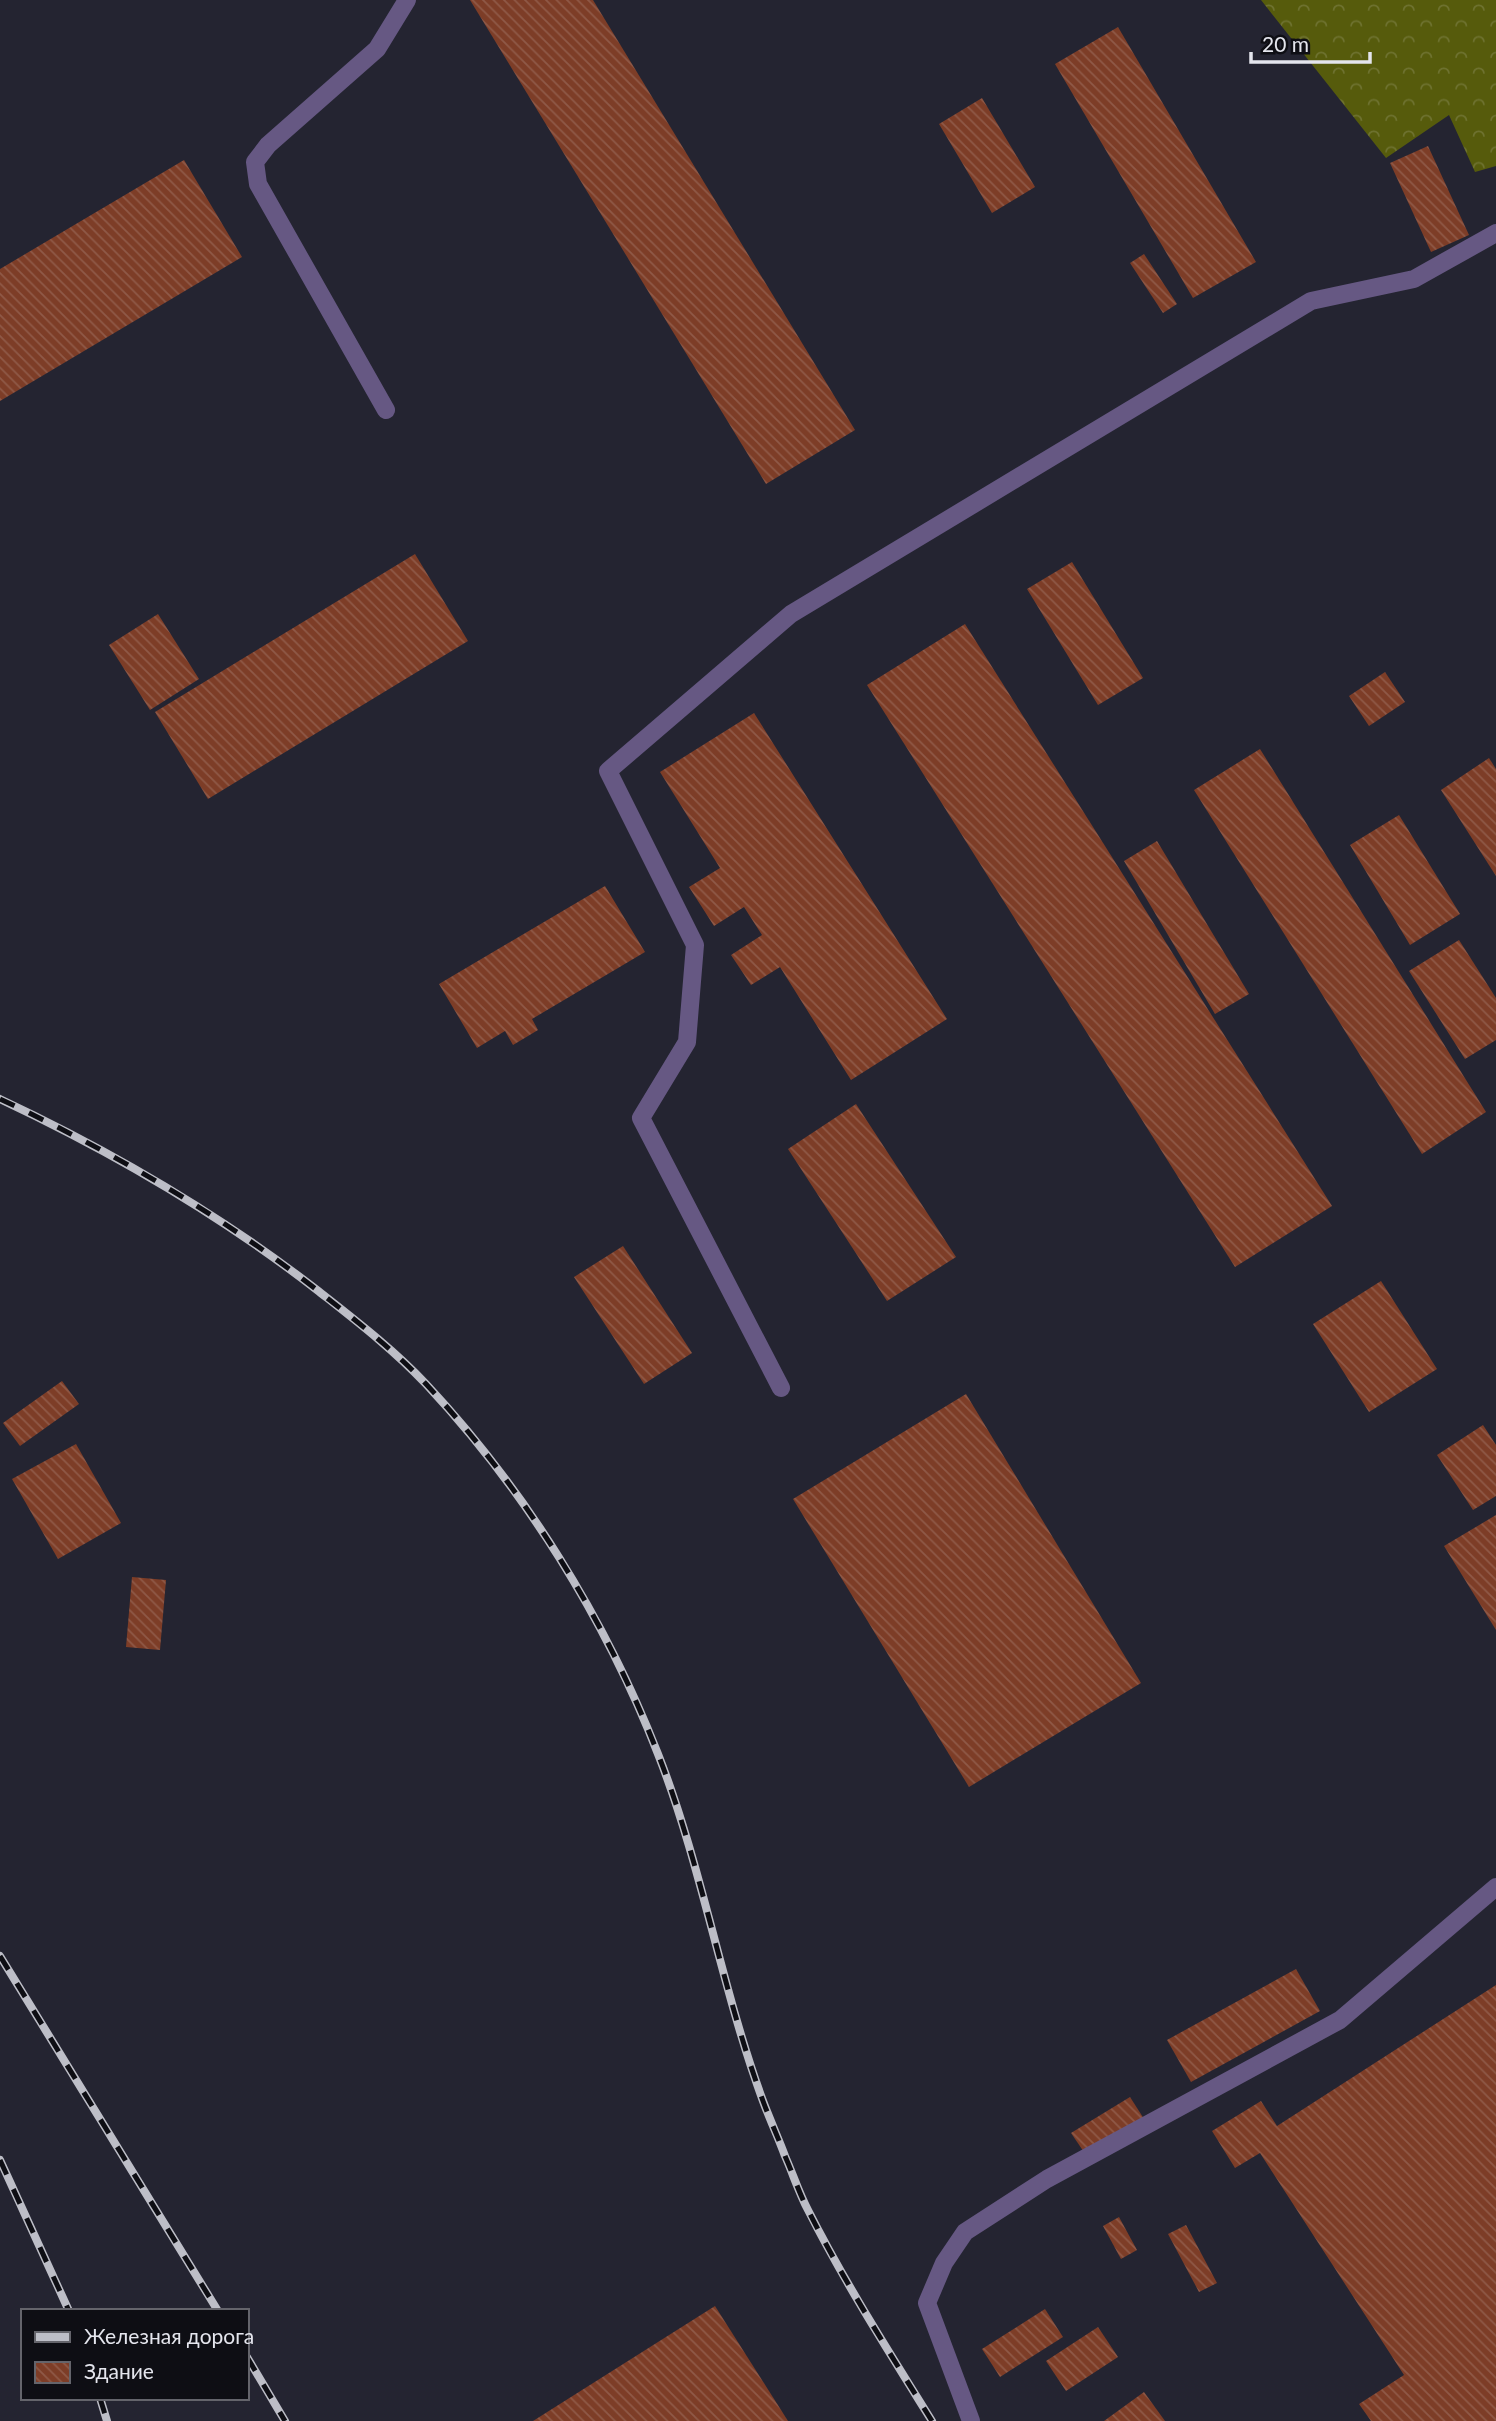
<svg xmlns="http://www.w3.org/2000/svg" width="1496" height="2421" font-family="Lato,sans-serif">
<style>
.forest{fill:url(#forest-crowns)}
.building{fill:url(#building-back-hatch)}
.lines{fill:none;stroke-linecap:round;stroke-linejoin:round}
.service{stroke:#665883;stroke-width:18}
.rail-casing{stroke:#bdbec7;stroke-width:8}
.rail{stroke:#0e0e14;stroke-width:5;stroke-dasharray:16;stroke-linecap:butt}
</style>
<defs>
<pattern id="forest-crowns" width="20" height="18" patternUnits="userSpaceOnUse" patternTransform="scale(1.75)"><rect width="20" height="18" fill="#565b0c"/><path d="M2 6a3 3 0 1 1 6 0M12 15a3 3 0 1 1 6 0" fill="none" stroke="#6e7230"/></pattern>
<pattern id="building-back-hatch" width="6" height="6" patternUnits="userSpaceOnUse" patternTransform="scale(1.75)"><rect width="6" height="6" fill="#7d3d27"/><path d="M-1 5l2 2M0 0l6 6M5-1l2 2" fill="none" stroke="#8f5947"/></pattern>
</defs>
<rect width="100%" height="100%" fill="#242431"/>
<polygon class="forest" points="1261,0 1496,0 1496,166 1475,172 1449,115 1386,158"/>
<g class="building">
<polygon points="470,0 593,0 855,430 766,484"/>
<polygon points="1118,27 1256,262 1193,298 1055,64"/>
<polygon points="982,98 1035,187 992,213 939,124"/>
<polygon points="1428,146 1469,235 1431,252 1390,163"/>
<polygon points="184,160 242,257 0,401 0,269"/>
<polygon points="1144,254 1177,304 1163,313 1130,263"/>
<polygon points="415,554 468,641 208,799 155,712"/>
<polygon points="1072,562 1143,678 1098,705 1027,589"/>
<polygon points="158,614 199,679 150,710 109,645"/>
<polygon points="965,624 1332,1206 1235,1267 867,685"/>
<polygon points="1385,672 1405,702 1369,726 1349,696"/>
<polygon points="754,713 947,1019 851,1080 780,967 751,985 731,955 762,935 744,907 714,926 689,887 720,868 660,772"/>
<polygon points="1260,749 1486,1112 1422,1154 1194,790"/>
<polygon points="1489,758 1496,769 1496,876 1441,790"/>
<polygon points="1399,815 1460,914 1410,945 1350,845"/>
<polygon points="1157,841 1249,994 1215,1014 1124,861"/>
<polygon points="605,886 645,952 532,1019 538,1030 513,1045 505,1031 477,1048 439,984"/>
<polygon points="1459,940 1496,998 1496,1040 1465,1059 1409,971"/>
<polygon points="856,1104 956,1257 887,1301 788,1149"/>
<polygon points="623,1246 692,1353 644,1384 574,1277"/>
<polygon points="1381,1281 1437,1369 1369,1412 1313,1324"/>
<polygon points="62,1381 79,1404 20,1446 3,1423"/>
<polygon points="966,1394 1141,1683 969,1787 793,1499"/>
<polygon points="1483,1425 1496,1445 1496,1496 1473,1510 1437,1455"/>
<polygon points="76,1444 121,1523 58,1559 12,1479"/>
<polygon points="1496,1515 1496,1630 1444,1546"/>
<polygon points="132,1577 166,1580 160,1650 126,1647"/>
<polygon points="1296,1969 1320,2011 1191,2082 1167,2040"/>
<polygon points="1496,1985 1496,2421 1371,2421 1359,2404 1404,2375 1260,2153 1235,2168 1212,2131 1261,2101 1277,2126"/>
<polygon points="1130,2097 1146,2122 1088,2158 1071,2133"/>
<polygon points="1119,2217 1137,2250 1121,2259 1103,2226"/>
<polygon points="1186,2225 1217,2283 1199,2292 1168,2234"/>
<polygon points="715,2306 788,2421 533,2421"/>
<polygon points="1045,2309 1063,2337 1000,2377 982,2349"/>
<polygon points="1098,2327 1118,2357 1066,2391 1046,2361"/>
<polygon points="1144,2392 1165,2421 1104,2421"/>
</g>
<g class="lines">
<g class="service">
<polyline points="386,410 258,184 255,162 268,145 377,49 407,0"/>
<polyline points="781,1388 641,1118 687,1042 695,945 608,771 791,614 1311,301 1414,279 1496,233"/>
<polyline points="971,2421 927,2303 944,2263 965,2232 1047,2179 1340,2020 1496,1887"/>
</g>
<g class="rail-casing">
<g id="rail">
<path d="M 0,1099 C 113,1152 219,1214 317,1290 C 355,1320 393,1349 426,1384 C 525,1490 605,1618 658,1754 C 702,1866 721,1987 763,2101 C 770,2120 778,2137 785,2156 C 793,2174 799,2193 808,2210 C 845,2283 889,2352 932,2421"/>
<polyline points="0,1956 218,2311"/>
<polyline points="0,2160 69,2311"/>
<polyline points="247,2357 285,2421"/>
<polyline points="100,2398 107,2421"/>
</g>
</g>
<use href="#rail" class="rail"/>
</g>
<rect x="21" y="2309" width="228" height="91" fill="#0e0e14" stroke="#64646b" stroke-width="2"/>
<rect x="35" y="2332" width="35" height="10" fill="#bdbec7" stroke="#64646b" stroke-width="2"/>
<text x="84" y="2344" font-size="21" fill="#e4e5ed">Железная дорога</text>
<rect x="35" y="2362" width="35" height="21" fill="url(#building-back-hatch)" stroke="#64646b" stroke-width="2"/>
<text x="84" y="2379" font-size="21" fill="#e4e5ed">Здание</text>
<path d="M1251 52v10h119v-10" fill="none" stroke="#e4e5ed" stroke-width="3.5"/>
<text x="1262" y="52" font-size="21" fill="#e4e5ed" stroke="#0e0e14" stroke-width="5" paint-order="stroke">20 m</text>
</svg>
